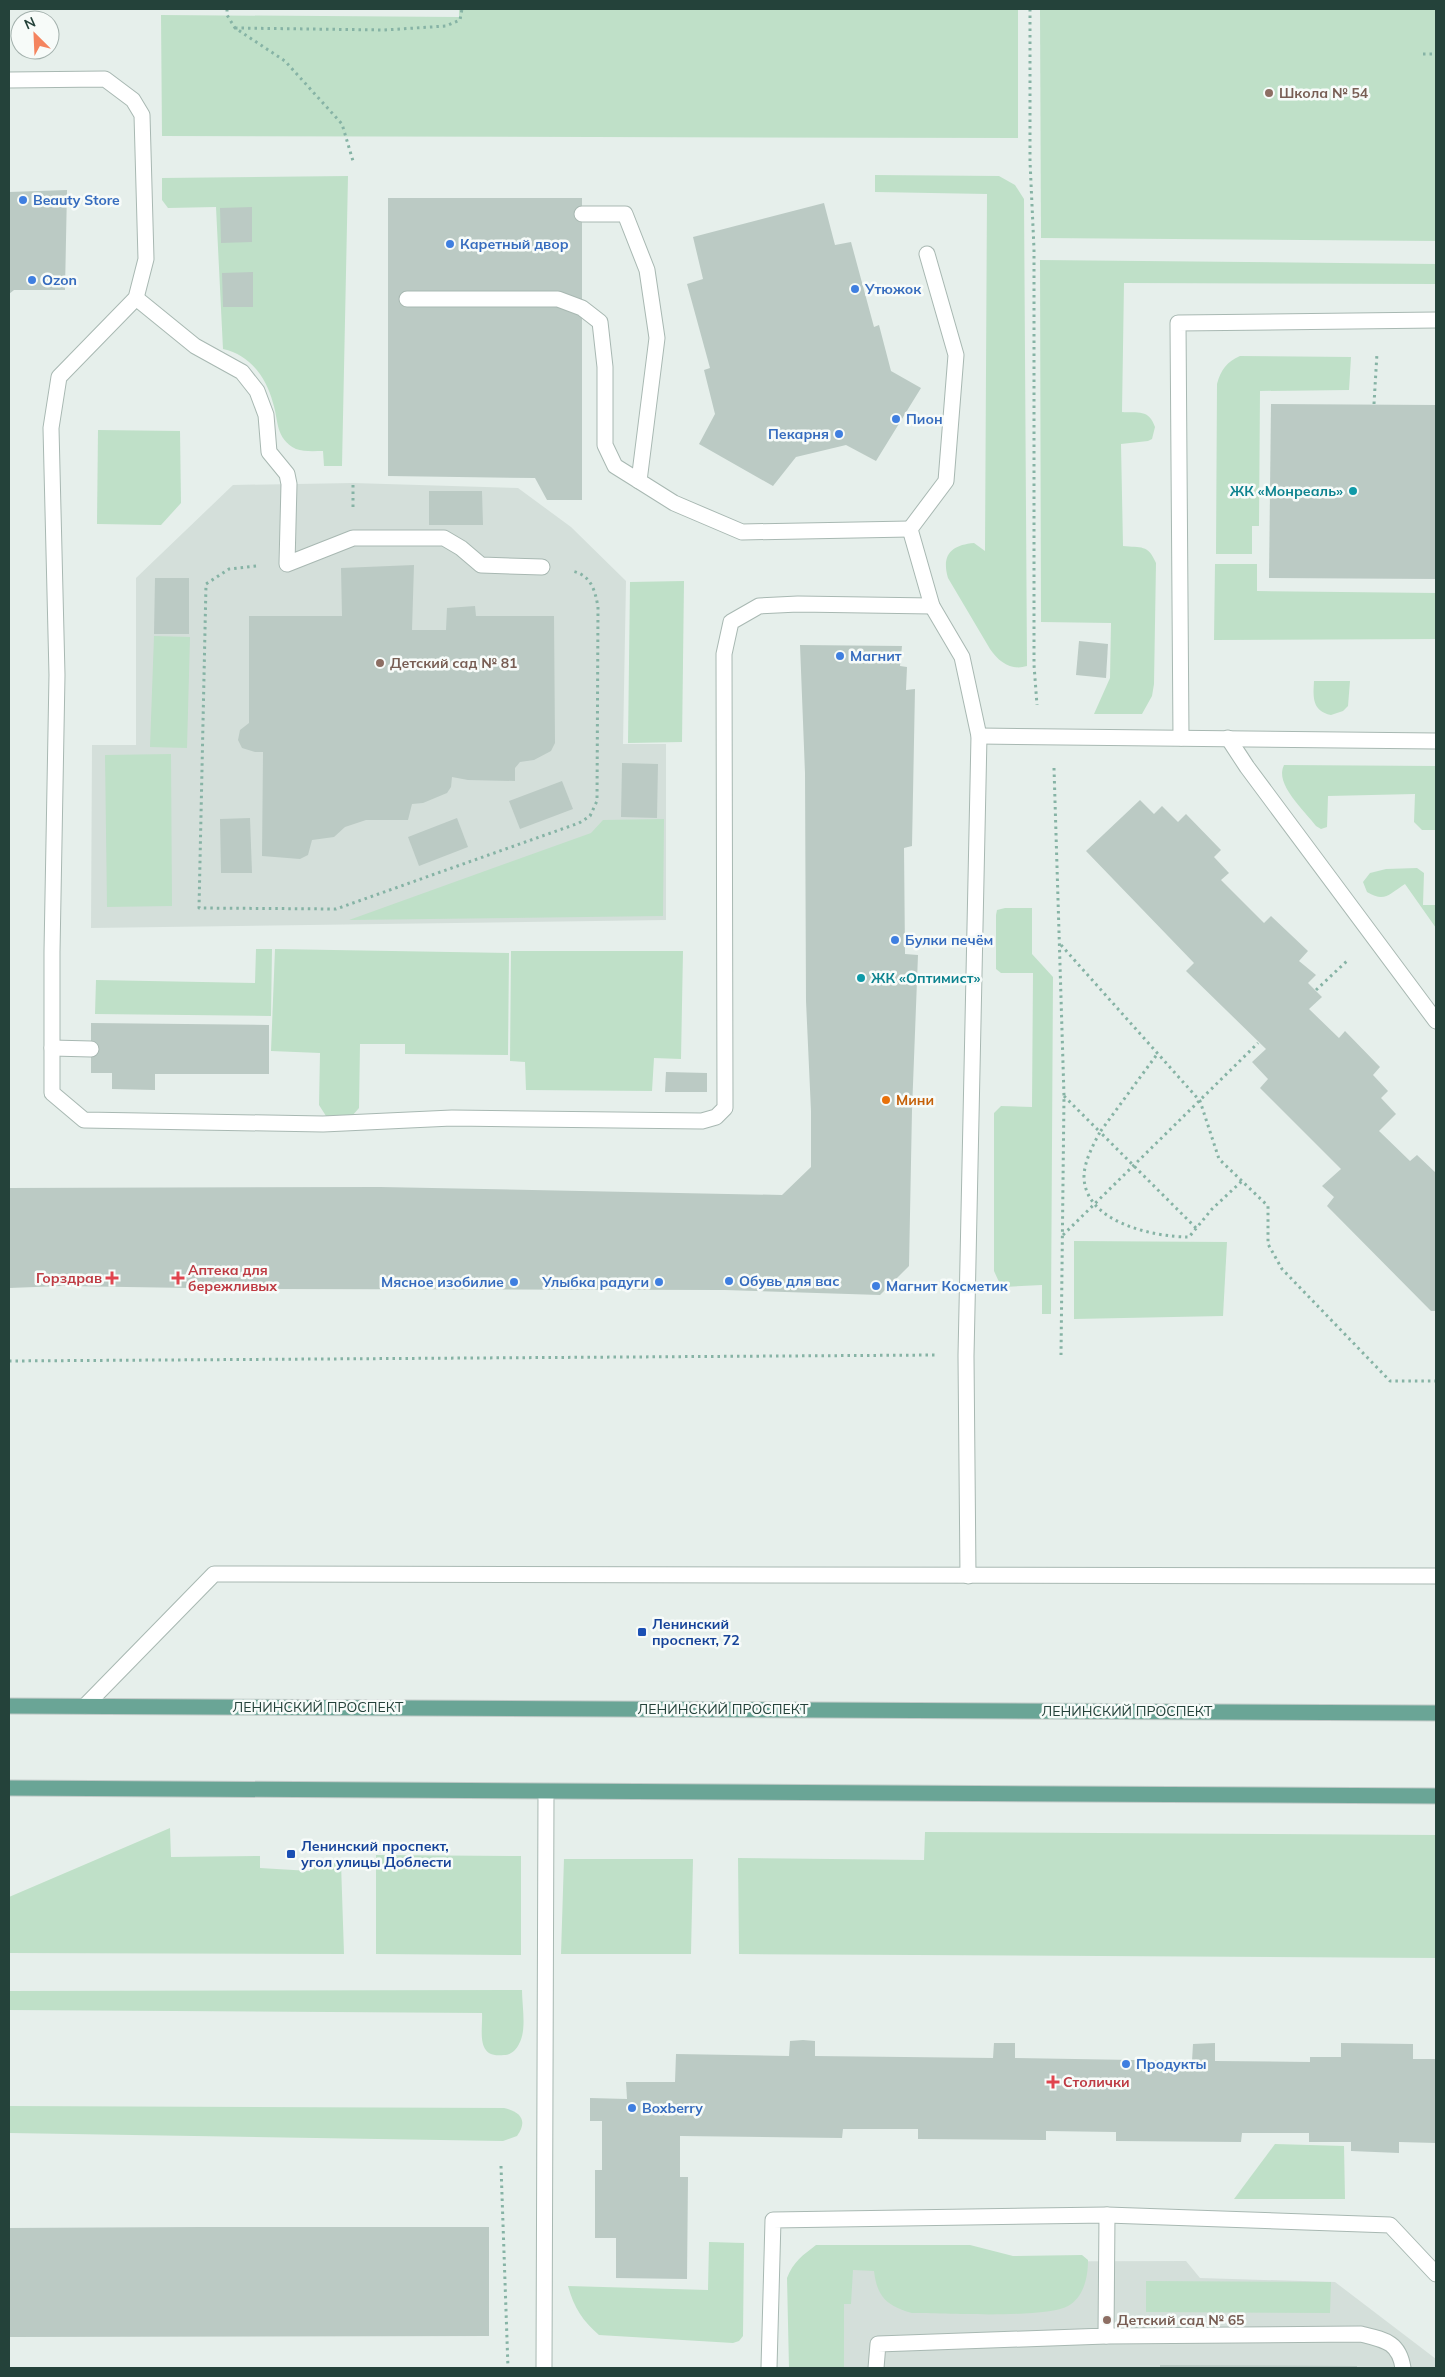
<svg xmlns="http://www.w3.org/2000/svg" width="1445" height="2377" font-family="Mulish,sans-serif">
<style>
.built{fill:#d4dfda}
.green{fill:#bfe0c8}
.building{fill:#bbcac4}
.lines{fill:none;stroke-linecap:round;stroke-linejoin:round}
.minor-casing{stroke:#a8b8b2;stroke-width:17}
.major-casing{stroke:#c2cac8;stroke-width:17}
.path{stroke:#86b3a5;stroke-width:3;stroke-dasharray:2.5 4;stroke-linecap:butt}
.minor{stroke:#fff;stroke-width:15}
.major{stroke:#6aa596;stroke-width:15}
.education-dot{fill:#8d6e63;stroke:#f7fbf9;stroke-width:2}
.shop-dot{fill:#3f7fe0;stroke:#f7fbf9;stroke-width:2}
.culture-dot{fill:#0f9aa8;stroke:#f7fbf9;stroke-width:2}
.food-dot{fill:#e8710a;stroke:#f7fbf9;stroke-width:2}
.health-dot{fill:#e0444e;stroke:#f7fbf9;stroke-width:2}
.transit-dot{fill:#1a4fb4;stroke:#f7fbf9;stroke-width:2}
.labels{text-anchor:middle;stroke-width:5;stroke-linejoin:round;paint-order:stroke}
.education-label{font-size:14px;font-weight:bold;fill:#785e54;stroke:#f7fbf9;text-anchor:start}
.shop-label{font-size:14px;font-weight:bold;fill:#366cbe;stroke:#f7fbf9;text-anchor:start}
.culture-label{font-size:14px;font-weight:bold;fill:#0d838f;stroke:#f7fbf9;text-anchor:end}
.food-label{font-size:14px;font-weight:bold;fill:#c56008;stroke:#f7fbf9;text-anchor:start}
.health-label{font-size:14px;font-weight:bold;fill:#be3a42;stroke:#f7fbf9;text-anchor:start}
.transit-label{font-size:14px;font-weight:bold;fill:#164399;stroke:#f7fbf9;text-anchor:start}
.street-label{font-size:14px;fill:#24423a;stroke:#f7fbf9}
</style>
<rect width="100%" height="100%" fill="#e6efeb"/>
<g class="built">
<polygon points="353,483 518,488 571,527 626,581 623,744 666,744 666,920 91,928 92,745 136,745 136,578 233,485"/>
<polygon points="1186,2261 1200,2278 1335,2282 1436,2359 1436,2368 802,2368 829,2262"/>
</g>
<g class="green">
<polygon points="459,9 1018,9 1018,138 162,136 161,15 459,17"/>
<polygon points="1040,9 1436,9 1436,241 1041,238"/>
<path d="M 875,175 L 999,176 L 1015,185 L 1024,199 L 1027,666 C 1011,671 999,662 990,649 L 948,578 C 941,554 952,545 974,543 L 985,551 L 987,194 L 875,192 Z"/>
<path d="M 348,176 L 342,466 L 324,466 L 323,451 C 315,451 304,452 296,449 C 275,438 279,422 273,403 C 266,377 250,355 223,349 L 216,207 L 168,208 L 162,200 L 162,178 Z"/>
<path d="M 1040,260 L 1436,264 L 1436,284 L 1124,283 L 1122,412 C 1138,413 1149,409 1155,427 L 1152,439 L 1148,441 L 1121,444 L 1123,546 C 1141,548 1148,544 1156,563 L 1154,684 L 1152,696 L 1142,714 L 1094,714 L 1110,678 L 1111,623 L 1041,622 Z"/>
<path d="M 1240,356 L 1351,357 L 1349,390 L 1260,391 L 1259,526 L 1252,526 L 1252,554 L 1216,554 L 1217,384 C 1221,369 1227,362 1240,356 Z"/>
<polygon points="98,430 180,431 181,503 161,525 97,524"/>
<polygon points="1215,564 1257,564 1257,591 1436,593 1436,639 1214,640"/>
<polygon points="684,581 682,742 628,743 630,582"/>
<polygon points="154,636 190,637 187,748 150,747"/>
<path d="M 1314,681 L 1350,681 L 1348,706 L 1343,711 L 1331,715 C 1312,711 1313,697 1314,681 Z"/>
<polygon points="171,754 172,906 107,907 105,755"/>
<path d="M 1284,765 L 1436,766 L 1436,830 L 1422,830 L 1414,822 L 1415,794 L 1328,796 L 1327,827 L 1321,829 L 1316,826 C 1305,811 1274,784 1284,765 Z"/>
<polygon points="664,819 663,916 349,920 591,833 603,820"/>
<path d="M 1417,868 L 1424,873 L 1423,905 L 1436,905 L 1436,928 L 1405,884 C 1389,894 1385,903 1367,892 L 1363,882 L 1370,873 L 1386,869 Z"/>
<polygon points="1005,908 1032,908 1032,954 1053,977 1051,1314 1042,1314 1042,1285 1004,1287 999,1282 994,1271 994,1113 1001,1106 1032,1107 1033,973 1001,973 996,969 996,915 997,910"/>
<polygon points="256,949 272,949 271,1016 95,1014 96,980 255,983"/>
<polygon points="275,949 509,953 508,1055 405,1054 405,1044 360,1044 359,1108 352,1116 326,1116 319,1105 320,1053 271,1051"/>
<polygon points="511,951 683,951 681,1059 654,1058 652,1091 526,1090 525,1062 510,1061"/>
<polygon points="1074,1241 1227,1242 1223,1316 1074,1319"/>
<polygon points="170,1828 171,1857 260,1856 260,1868 310,1871 311,1863 341,1863 344,1954 9,1953 9,1897"/>
<polygon points="925,1832 1436,1835 1436,1958 739,1954 738,1858 924,1860"/>
<polygon points="376,1855 521,1856 521,1955 376,1954"/>
<polygon points="564,1859 693,1859 691,1954 561,1954"/>
<path d="M 522,1990 C 522,2006 527,2030 519,2044 C 516,2050 511,2055 504,2055 C 475,2059 483,2030 482,2013 L 9,2010 L 9,1991 Z"/>
<path d="M 9,2106 L 504,2108 C 521,2112 528,2121 517,2136 L 503,2141 L 9,2133 Z"/>
<polygon points="1275,2144 1344,2146 1345,2199 1234,2199"/>
<path d="M 709,2242 L 744,2243 L 743,2336 L 739,2341 L 733,2343 L 599,2335 C 583,2321 574,2308 568,2286 L 708,2290 Z"/>
<path d="M 816,2245 L 970,2245 L 1013,2256 L 1082,2255 L 1088,2260 C 1088,2277 1084,2297 1068,2306 C 1044,2319 944,2313 912,2313 C 887,2306 877,2297 874,2271 L 853,2270 L 851,2304 L 844,2304 L 844,2368 L 789,2368 L 787,2278 C 793,2262 803,2255 816,2245 Z"/>
<polygon points="1146,2281 1331,2282 1330,2313 1146,2312"/>
</g>
<g class="building">
<polygon points="67,190 65,290 14,290 9,294 9,192"/>
<polygon points="388,198 582,198 582,500 547,500 535,478 388,476"/>
<polygon points="824,203 835,245 851,242 874,327 879,325 891,371 921,388 876,461 846,445 796,457 773,486 699,444 715,414 704,370 710,368 687,284 703,279 693,237"/>
<polygon points="252,207 252,242 221,243 220,208"/>
<polygon points="253,272 253,307 223,307 222,273"/>
<polygon points="1271,404 1436,405 1436,579 1269,578"/>
<polygon points="429,491 482,491 483,525 429,525"/>
<polygon points="414,565 412,630 446,630 447,608 475,606 476,616 554,616 555,743 551,751 534,760 520,762 515,768 515,781 468,780 452,777 451,787 447,793 423,803 412,804 408,820 366,820 345,827 334,837 312,840 308,855 300,859 262,856 263,754 263,752 255,752 242,748 238,740 240,730 249,723 249,616 342,616 341,568"/>
<polygon points="155,578 189,578 189,634 154,634"/>
<polygon points="1079,641 1108,644 1106,678 1076,675"/>
<polygon points="800,645 902,646 900,666 907,667 906,690 915,689 912,846 904,848 905,954 918,955 912,1110 909,1266 880,1295 725,1290 264,1289 62,1286 9,1288 9,1188 380,1187 782,1195 811,1167 811,1111 806,1001 805,773"/>
<polygon points="622,763 658,764 657,818 621,817"/>
<polygon points="562,781 573,809 520,829 509,801"/>
<polygon points="1140,800 1154,814 1162,806 1178,822 1186,814 1221,850 1214,857 1229,873 1221,880 1264,923 1271,916 1308,951 1299,961 1316,975 1308,983 1322,997 1309,1009 1339,1038 1345,1031 1380,1067 1373,1075 1388,1091 1381,1098 1396,1114 1379,1131 1410,1161 1417,1155 1436,1173 1436,1311 1431,1311 1327,1206 1334,1197 1322,1186 1341,1169 1260,1088 1268,1079 1252,1062 1266,1049 1186,971 1194,963 1086,851"/>
<polygon points="250,818 252,873 221,873 220,819"/>
<polygon points="457,818 468,847 419,866 408,837"/>
<polygon points="91,1023 269,1025 269,1074 155,1074 155,1090 112,1089 112,1073 91,1073"/>
<polygon points="666,1072 707,1073 707,1092 665,1092"/>
<polygon points="803,2040 815,2041 815,2056 993,2058 994,2043 1015,2043 1015,2058 1192,2061 1193,2044 1215,2043 1215,2061 1310,2062 1310,2057 1341,2057 1341,2043 1413,2044 1413,2059 1436,2059 1436,2143 1399,2142 1399,2153 1351,2151 1351,2142 1309,2142 1309,2133 1242,2133 1241,2142 1116,2141 1116,2132 1046,2131 1046,2140 918,2139 918,2129 843,2129 842,2138 680,2136 680,2177 688,2177 687,2279 616,2278 616,2238 595,2238 595,2170 602,2170 602,2121 590,2121 590,2098 627,2099 626,2082 675,2082 676,2054 789,2056 790,2041"/>
<polygon points="199,2227 489,2227 489,2336 9,2337 9,2228"/>
<polygon points="1160,2365 1357,2366 1357,2368 1160,2368"/>
</g>
<g class="lines">
<g class="minor-casing">
<g id="minor">
<polyline points="9,80 105,79 133,100 142,115 146,259 136,298 59,377 51,428 57,675 52,952 52,1093 84,1120 323,1124 452,1118 702,1121 716,1117 725,1108 724,654 731,622 759,606 798,604 932,606"/>
<polyline points="582,214 625,214 647,270 657,338 639,481 674,503 742,532 910,529"/>
<polyline points="927,254 956,355 946,481 910,529 932,606 962,657 979,736 966,1356 968,1576"/>
<polyline points="136,298 195,346 242,372 257,391 266,415 269,452 287,474 289,484 287,564 353,538 444,538 461,548 481,565 542,567"/>
<polyline points="407,299 558,299 582,308 600,322 605,367 605,445 615,466 639,481"/>
<polyline points="979,736 1436,741"/>
<polyline points="1181,738 1178,323 1436,320"/>
<polyline points="1228,738 1247,767 1436,1021"/>
<polyline points="52,1048 91,1049"/>
<polyline points="85,1706 214,1574 1436,1576"/>
<path d="M 1106,2336 L 1361,2334 C 1385,2340 1399,2342 1403,2368"/>
<polyline points="544,2368 546,1792"/>
<polyline points="769,2368 773,2220 1107,2215 1390,2225 1436,2274"/>
<polyline points="876,2368 878,2344 1106,2336 1107,2215"/>
</g>
</g>
<g class="major-casing">
<g id="major">
<polyline points="9,1706 1436,1713"/>
<polyline points="9,1788 1436,1796"/>
</g>
</g>
<g class="path">
<polyline points="227,9 227,15 235,28 285,61 342,124 353,161"/>
<polyline points="1030,9 1030,161 1034,249 1034,665 1037,705"/>
<polyline points="235,28 384,30 446,26 460,20 462,9"/>
<polyline points="1423,54 1436,54"/>
<polyline points="1374,404 1377,353"/>
<polyline points="353,507 353,483"/>
<path d="M 256,566 L 229,569 L 206,584 L 199,908 L 336,909 L 579,823 L 590,816 L 597,801 L 598,607 C 595,590 591,575 572,571"/>
<polyline points="1054,768 1064,1096 1061,1355"/>
<polyline points="1061,945 1200,1101 1219,1159 1268,1206 1268,1244 1282,1269 1390,1381 1436,1381"/>
<polyline points="1316,990 1348,960"/>
<polyline points="1064,1096 1100,1132 1158,1053"/>
<path d="M 1196,1228 L 1100,1132 C 1093,1145 1085,1160 1084,1175 C 1083,1222 1153,1237 1189,1237 L 1212,1209 L 1242,1181"/>
<polyline points="1063,1235 1258,1043"/>
<polyline points="9,1361 936,1355"/>
<polyline points="501,2166 508,2368"/>
</g>
<use href="#minor" class="minor"/>
<use href="#major" class="major"/>
</g>
<g class="education-dot">
<circle cx="1269" cy="93" r="5"/>
<circle cx="380" cy="663" r="5"/>
<circle cx="1107" cy="2320" r="5"/>
</g>
<g class="shop-dot">
<circle cx="23" cy="200" r="5"/>
<circle cx="450" cy="244" r="5"/>
<circle cx="32" cy="280" r="5"/>
<circle cx="855" cy="289" r="5"/>
<circle cx="896" cy="419" r="5"/>
<circle cx="839" cy="434" r="5"/>
<circle cx="840" cy="656" r="5"/>
<circle cx="895" cy="940" r="5"/>
<circle cx="729" cy="1281" r="5"/>
<circle cx="514" cy="1282" r="5"/>
<circle cx="659" cy="1282" r="5"/>
<circle cx="876" cy="1286" r="5"/>
<circle cx="1126" cy="2064" r="5"/>
<circle cx="632" cy="2108" r="5"/>
</g>
<g class="culture-dot">
<circle cx="1353" cy="491" r="5"/>
<circle cx="861" cy="978" r="5"/>
</g>
<circle class="food-dot" cx="886" cy="1100" r="5"/>
<g class="health-dot">
<path d="M109.5 1270.5h5v5h5v5h-5v5h-5v-5h-5v-5h5z"/>
<path d="M175.5 1270.5h5v5h5v5h-5v5h-5v-5h-5v-5h5z"/>
<path d="M1050.5 2074.5h5v5h5v5h-5v5h-5v-5h-5v-5h5z"/>
</g>
<g class="transit-dot">
<rect x="637" y="1627" width="10" height="10" rx="2.5"/>
<rect x="286" y="1849" width="10" height="10" rx="2.5"/>
</g>
<g class="labels">
<g class="education-label">
<text x="1279" y="98">Школа № 54</text>
<text x="390" y="668">Детский сад № 81</text>
<text x="1117" y="2325">Детский сад № 65</text>
</g>
<g class="shop-label">
<text x="33" y="205">Beauty Store</text>
<text x="460" y="249">Каретный двор</text>
<text x="42" y="285">Ozon</text>
<text x="865" y="294">Утюжок</text>
<text x="906" y="424">Пион</text>
<text x="829" y="439" text-anchor="end">Пекарня</text>
<text x="850" y="661">Магнит</text>
<text x="905" y="945">Булки печём</text>
<text x="739" y="1286">Обувь для вас</text>
<text x="504" y="1287" text-anchor="end">Мясное изобилие</text>
<text x="649" y="1287" text-anchor="end">Улыбка радуги</text>
<text x="886" y="1291">Магнит Косметик</text>
<text x="1136" y="2069">Продукты</text>
<text x="642" y="2113">Boxberry</text>
</g>
<g class="culture-label">
<text x="1343" y="496">ЖК «Монреаль»</text>
<text x="871" y="983" text-anchor="start">ЖК «Оптимист»</text>
</g>
<g class="food-label">
<text x="896" y="1105">Мини</text>
</g>
<g class="health-label">
<text x="188" y="1275">Аптека для<tspan x="188" dy="16">бережливых</tspan></text>
<text x="102" y="1283" text-anchor="end">Горздрав</text>
<text x="1063" y="2087">Столички</text>
</g>
<g class="transit-label">
<text x="652" y="1629">Ленинский<tspan x="652" dy="16">проспект, 72</tspan></text>
<text x="301" y="1851">Ленинский проспект,<tspan x="301" dy="16">угол улицы Доблести</tspan></text>
</g>
<g class="street-label">
<text x="318" y="1712">ЛЕНИНСКИЙ ПРОСПЕКТ</text>
<text x="723" y="1714">ЛЕНИНСКИЙ ПРОСПЕКТ</text>
<text x="1127" y="1716">ЛЕНИНСКИЙ ПРОСПЕКТ</text>
</g>
</g>
<rect width="1445" height="2377" fill="none" stroke="#24423a" stroke-width="20"/>
<g transform="translate(35 35) rotate(336)"><circle r="24" fill="#f7fbf9" stroke="#a3b1ad"/>
<path d="M0-4L9 19L0 12L-9 19Z" fill="#f4845f"/>
<text y="-8" font-size="14" font-weight="bold" text-anchor="middle" fill="#24423a">N</text>
</g>
</svg>
